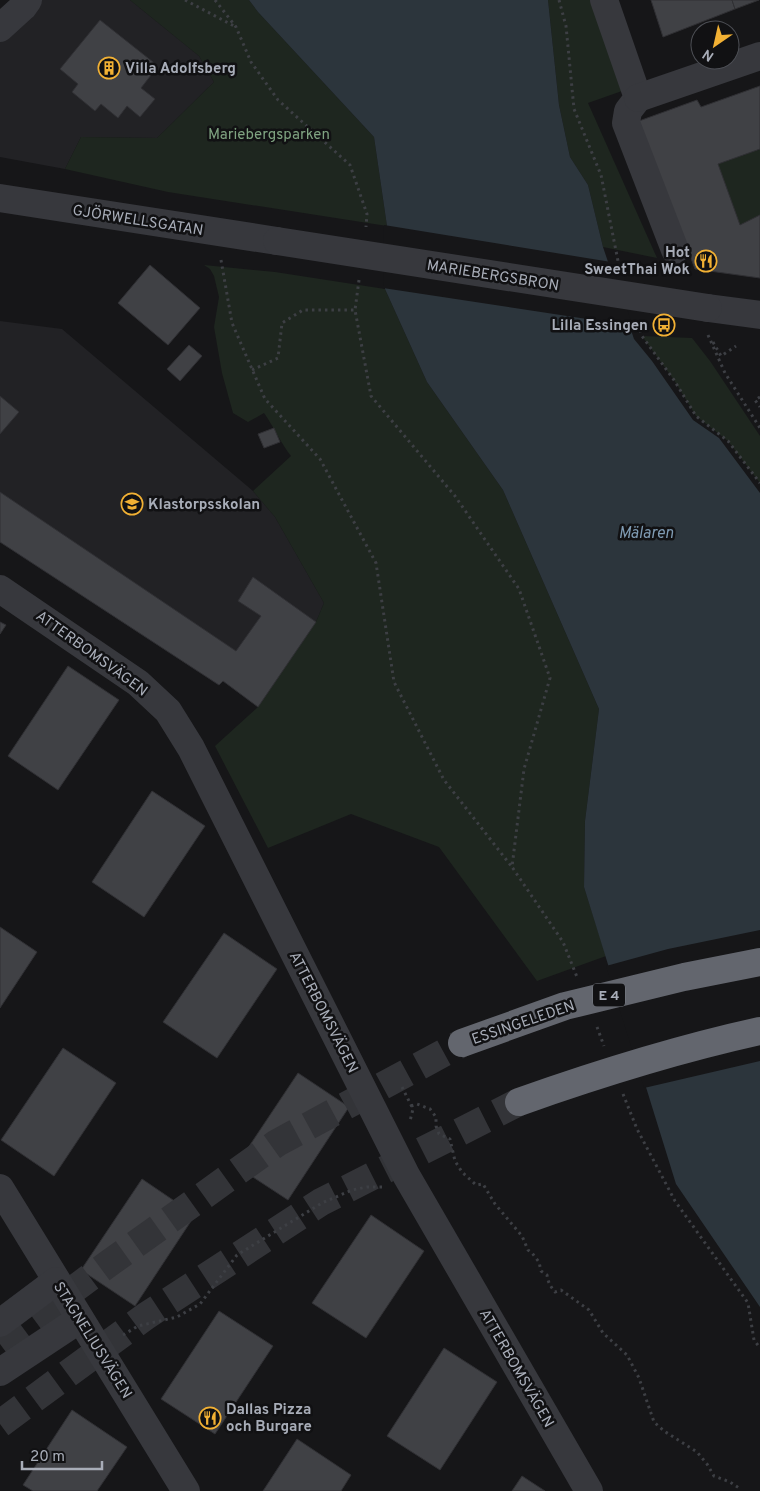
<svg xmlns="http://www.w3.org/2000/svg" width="760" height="1491" font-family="Overpass,sans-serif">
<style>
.built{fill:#222225}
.green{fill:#1e261f}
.water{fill:#2c353c}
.pier{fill:#161618}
.building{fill:#404145;stroke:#303034}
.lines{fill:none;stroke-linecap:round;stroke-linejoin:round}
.highway-tunnel{stroke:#333438;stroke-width:28;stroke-dasharray:28 14;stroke-linecap:butt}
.path{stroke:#3d3f44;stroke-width:3;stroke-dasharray:2.5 4;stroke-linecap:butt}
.minor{stroke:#37383d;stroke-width:28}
.minor-bridge{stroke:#37383d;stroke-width:28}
.highway-bridge{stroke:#63666e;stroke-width:28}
.labels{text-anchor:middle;stroke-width:5;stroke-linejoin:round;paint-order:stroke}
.shield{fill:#111113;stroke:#7b7e86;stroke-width:1}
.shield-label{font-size:14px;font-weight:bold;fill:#a8adb8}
.poi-label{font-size:15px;font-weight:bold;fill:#a8adb8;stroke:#111113;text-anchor:start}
.park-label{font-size:15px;fill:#7fa381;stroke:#111113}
.street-label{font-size:15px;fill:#a8adb8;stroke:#111113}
.water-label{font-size:16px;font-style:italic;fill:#7f9bb3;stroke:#111113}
</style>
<rect width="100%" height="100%" fill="#161618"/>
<g class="built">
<polygon points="39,0 130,0 199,56 214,82 157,138 81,137 65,169 0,157 0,36"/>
<polygon points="0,321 62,329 253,491 275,517 324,603 316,622 258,707 223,681 219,685 0,542"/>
</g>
<g class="green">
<polygon points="130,0 249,0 258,12 374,137 387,226 168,192 65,169 81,137 157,138 214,82 199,56"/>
<polygon points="548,0 593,0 622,91 588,103 657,258 603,247 588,185 570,157 559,105"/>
<polygon points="760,149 760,215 740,225 718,164"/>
<path d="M 204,265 L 275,272 L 385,289 L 427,382 L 503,490 L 599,709 L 585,821 L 584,887 L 606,956 L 537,981 L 439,847 L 351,814 L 268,848 L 215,746 L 258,707 L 316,622 L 324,603 L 275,517 L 253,491 L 291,456 C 280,442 274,427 264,413 L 248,422 L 233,413 L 222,373 L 214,327 L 219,297 L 214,276 L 210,269 Z"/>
<polygon points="642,336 692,338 710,361 760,436 760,483 728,441 696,416 674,380"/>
</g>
<polygon class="water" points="249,0 548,0 559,105 570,157 588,185 603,247 634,339 652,361 693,420 719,438 760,493 760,1307 676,1184 584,887 585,821 599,709 503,490 427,382 385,289 387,226 374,137 258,12"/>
<g class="pier">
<polygon points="384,225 611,262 633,326 383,288"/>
<polygon points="760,930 760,1061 644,1088 606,966 668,949"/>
</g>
<g class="building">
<polygon points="651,0 732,0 735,9 663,37"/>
<polygon points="732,0 759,0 735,9"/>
<polygon points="100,20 158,66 141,88 155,99 140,117 127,106 118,118 101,104 95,111 72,92 78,84 60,69"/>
<polygon points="760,86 760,149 718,164 740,225 760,215 760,278 695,269 639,121 697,100 701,107"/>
<polygon points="150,265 200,308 168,345 118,303"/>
<polygon points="189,345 202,356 180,381 167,369"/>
<polygon points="0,396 19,412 0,434"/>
<polygon points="274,428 280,442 264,448 258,434"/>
<polygon points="0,492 236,651 261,616 238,601 253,577 316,622 258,707 223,681 219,685 0,542"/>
<polygon points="0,622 6,625 0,634"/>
<polygon points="68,666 119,700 58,790 8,756"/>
<polygon points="152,791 205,826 144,917 92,882"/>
<polygon points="0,927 37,952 0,1008"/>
<polygon points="224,933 277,969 217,1058 163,1022"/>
<polygon points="63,1048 116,1083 54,1176 1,1140"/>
<polygon points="298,1073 349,1107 288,1200 236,1166"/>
<polygon points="142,1179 195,1215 135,1306 81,1270"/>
<polygon points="371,1215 424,1251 366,1338 312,1303"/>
<polygon points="219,1311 273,1346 215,1434 161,1399"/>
<polygon points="444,1348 497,1382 440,1470 387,1436"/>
<polygon points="72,1410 127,1447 97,1491 33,1491 23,1485"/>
<polygon points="297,1439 351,1475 341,1491 263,1491"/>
<polygon points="522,1476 545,1491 512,1491"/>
</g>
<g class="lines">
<g class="highway-tunnel">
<polyline points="0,1344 108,1264 277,1143 462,1043"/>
<polyline points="0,1424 146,1316 321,1202 519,1102"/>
</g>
<g class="path">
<polyline points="185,0 234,26"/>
<polyline points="215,0 236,27 251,62 278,100 350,165 367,214 366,227"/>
<polyline points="559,0 566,26 574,109 601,175 619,266"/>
<polyline points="221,260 232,323 265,399 320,459 376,563 394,682 444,780 512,867"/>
<polyline points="359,280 355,310 371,396 455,496 519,589 550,678 524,769 512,867 563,942 577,977"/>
<polyline points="638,324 642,336 674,380 696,416 728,441 760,483"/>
<polyline points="708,335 725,373 760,428"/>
<polyline points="713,342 721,356 736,346"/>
<polyline points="252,370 278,358 282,323 303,310 355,310"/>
<polyline points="760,397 755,400 760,407"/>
<polyline points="597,1027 604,1046"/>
<polyline points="402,1087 413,1109 410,1121"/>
<polyline points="623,1094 637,1129 675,1201 748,1303 754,1340 760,1348"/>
<path d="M 411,1106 L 417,1104 L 430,1109 L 436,1117 L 436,1126 L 439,1134 L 450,1139 L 455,1161 L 462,1172 L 476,1185 L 483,1184 L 495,1204 L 522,1236 L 528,1250 L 532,1253 L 539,1262 L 541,1271 L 547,1275 C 548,1282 550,1286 555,1292 L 561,1290 L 589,1310 L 603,1333 L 627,1355 L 639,1378 L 654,1422 L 664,1431 L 697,1452 L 707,1464 L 714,1476 L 730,1482 L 739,1488 L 739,1491"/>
<polyline points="123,1335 138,1326 177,1317 200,1304 237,1255 322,1203 352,1190 367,1187 383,1187"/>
</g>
<g class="minor">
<polyline points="604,0 638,98 628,111 626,123 675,250"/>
<polyline points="0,28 23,7 28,0"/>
<polyline points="638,98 760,56"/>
<polyline points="0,198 277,241"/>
<polyline points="708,308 760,315"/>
<polyline points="0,589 138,683 168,711 191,748 406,1175 589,1491"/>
<polyline points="0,1188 186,1491"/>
<polyline points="0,1323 56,1281"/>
<polyline points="0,1372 80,1319"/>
</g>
<polyline class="minor-bridge" points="277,241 708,308"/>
<g class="highway-bridge">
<polyline points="462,1043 565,1006 684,977 760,962"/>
<path d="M 519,1102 C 598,1074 678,1049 760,1031"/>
</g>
</g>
<defs>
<g id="building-ring" transform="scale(1.125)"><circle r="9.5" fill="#111113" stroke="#f2b134" stroke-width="1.5"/><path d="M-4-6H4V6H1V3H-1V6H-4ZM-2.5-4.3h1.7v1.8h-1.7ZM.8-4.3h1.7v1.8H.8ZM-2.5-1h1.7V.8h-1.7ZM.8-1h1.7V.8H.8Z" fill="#f2b134"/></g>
<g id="restaurant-ring" transform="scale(1.125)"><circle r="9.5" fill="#111113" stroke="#f2b134" stroke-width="1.5"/><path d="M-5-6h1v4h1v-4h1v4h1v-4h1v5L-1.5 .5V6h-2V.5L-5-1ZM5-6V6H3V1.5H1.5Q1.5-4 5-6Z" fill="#f2b134"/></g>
<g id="bus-ring" transform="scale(1.125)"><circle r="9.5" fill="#111113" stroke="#f2b134" stroke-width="1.5"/><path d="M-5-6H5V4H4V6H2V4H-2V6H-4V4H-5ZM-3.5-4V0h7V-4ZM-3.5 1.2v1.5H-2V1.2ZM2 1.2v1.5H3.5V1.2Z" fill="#f2b134"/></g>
<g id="school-ring" transform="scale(1.125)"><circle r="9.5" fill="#111113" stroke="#f2b134" stroke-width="1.5"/><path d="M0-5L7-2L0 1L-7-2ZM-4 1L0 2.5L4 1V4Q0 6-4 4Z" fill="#f2b134"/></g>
</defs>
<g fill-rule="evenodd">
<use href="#building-ring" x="109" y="68"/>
<use href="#restaurant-ring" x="706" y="261"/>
<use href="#bus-ring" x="664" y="325"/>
<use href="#school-ring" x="132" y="504"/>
<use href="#restaurant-ring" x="210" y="1418"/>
</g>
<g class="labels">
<rect class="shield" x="593" y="983.5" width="32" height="23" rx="4"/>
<g class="shield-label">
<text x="609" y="1000">E 4</text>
</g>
<g class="poi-label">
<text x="125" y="73">Villa Adolfsberg</text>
<text x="690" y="257" text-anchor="end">Hot<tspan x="690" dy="17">SweetThai Wok</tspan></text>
<text x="648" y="330" text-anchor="end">Lilla Essingen</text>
<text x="148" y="509">Klastorpsskolan</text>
<text x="226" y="1414">Dallas Pizza<tspan x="226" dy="17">och Burgare</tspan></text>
</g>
<g class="park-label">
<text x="269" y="139">Mariebergsparken</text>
</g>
<g class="street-label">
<text transform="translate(138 220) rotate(9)" y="5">GJÖRWELLSGATAN</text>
<text transform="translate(493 275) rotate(9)" y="5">MARIEBERGSBRON</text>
<text transform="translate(92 653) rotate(36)" y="5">ATTERBOMSVÄGEN</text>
<text transform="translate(324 1012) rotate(63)" y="5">ATTERBOMSVÄGEN</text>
<text transform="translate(523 1022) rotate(-19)" y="5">ESSINGELEDEN</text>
<text transform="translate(93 1340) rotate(58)" y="5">STAGNELIUSVÄGEN</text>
<text transform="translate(517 1368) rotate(60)" y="5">ATTERBOMSVÄGEN</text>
</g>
<g class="water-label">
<text x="646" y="538">Mälaren</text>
</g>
</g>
<g transform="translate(715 45) rotate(214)"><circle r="24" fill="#111113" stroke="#4d4f55"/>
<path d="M0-4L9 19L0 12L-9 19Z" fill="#f2b134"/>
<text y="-8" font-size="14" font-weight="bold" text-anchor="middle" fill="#a8adb8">N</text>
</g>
<path d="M22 1461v8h80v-8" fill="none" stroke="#a8adb8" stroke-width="2.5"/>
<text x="30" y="1461" font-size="15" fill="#a8adb8" stroke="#111113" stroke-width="4" paint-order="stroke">20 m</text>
</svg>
